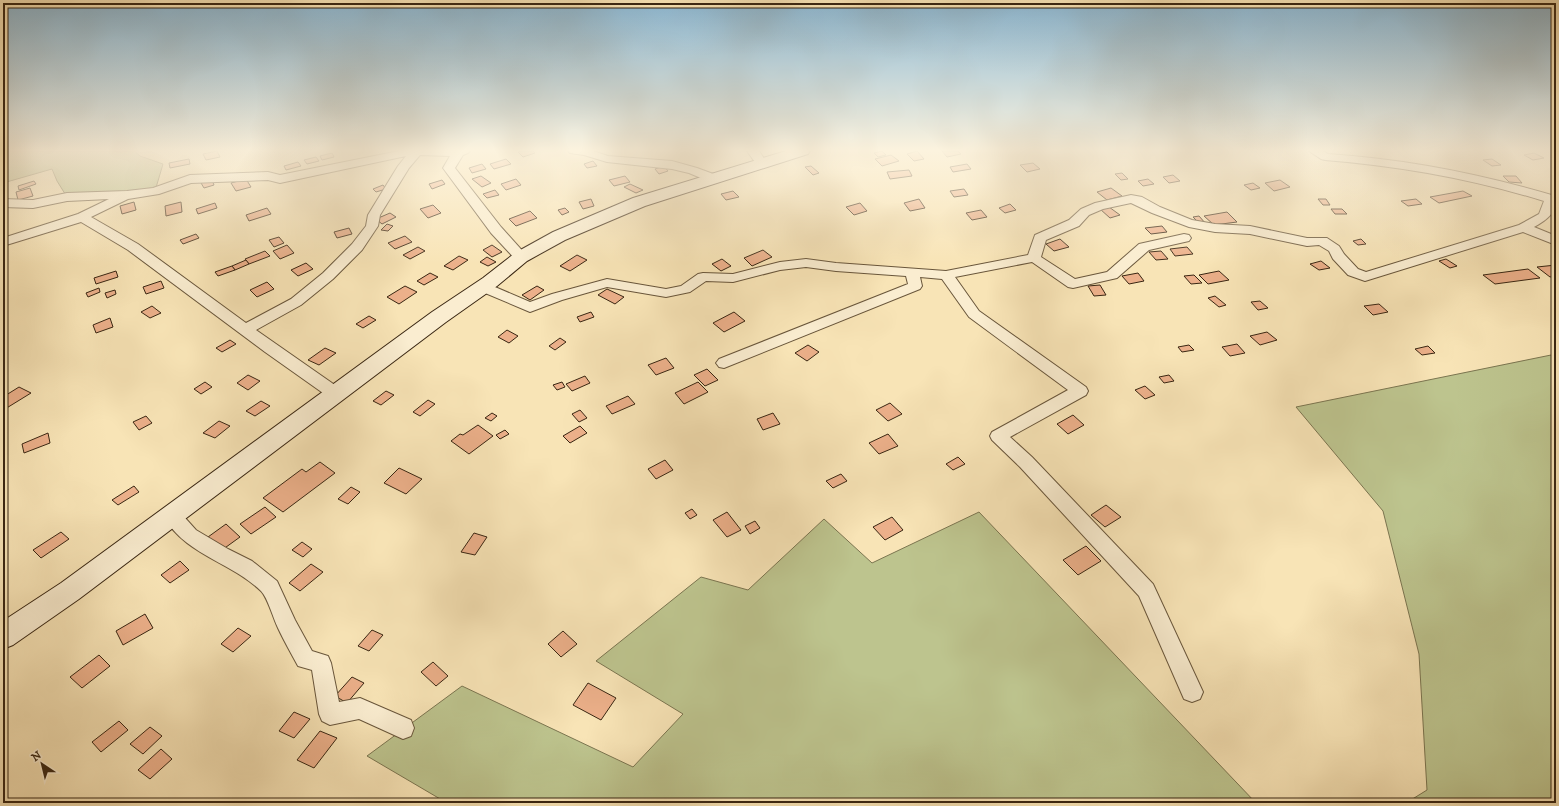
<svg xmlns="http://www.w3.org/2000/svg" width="1559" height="806" font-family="'IM FELL DW Pica',serif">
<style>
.green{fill:#bdc48e;stroke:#7b7550}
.building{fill:#ecb08a;stroke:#392612}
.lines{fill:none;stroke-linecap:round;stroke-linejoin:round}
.street-casing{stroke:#69563b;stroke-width:2}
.secondary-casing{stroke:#392612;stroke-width:2}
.street{fill:#faedd0;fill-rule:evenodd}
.secondary{fill:#faedd0;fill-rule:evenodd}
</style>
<rect width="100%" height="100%" fill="#f8e4b6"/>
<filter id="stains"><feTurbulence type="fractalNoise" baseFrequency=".005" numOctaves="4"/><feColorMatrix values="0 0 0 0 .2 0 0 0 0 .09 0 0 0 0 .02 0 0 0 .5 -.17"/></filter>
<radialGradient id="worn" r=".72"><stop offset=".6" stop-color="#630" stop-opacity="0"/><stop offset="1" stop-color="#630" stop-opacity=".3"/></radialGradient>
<g class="green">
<polygon points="3,151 134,151 140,156 163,164 155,191 67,197 57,181 52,169 3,183"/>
<polygon points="1556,354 1556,803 1406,803 1427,790 1419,654 1383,511 1296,407"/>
<polygon points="979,512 1256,803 447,803 367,756 462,686 633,767 683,714 596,661 701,577 748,590 824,519 872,563"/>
</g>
<g class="building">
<polygon points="217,151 220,157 206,160 203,154"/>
<polygon points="521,151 533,151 535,153 523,157 518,152"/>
<polygon points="882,151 886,155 878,157 874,153"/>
<polygon points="917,151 924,159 914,161 907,154"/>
<polygon points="942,151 958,151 961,154 947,157"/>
<polygon points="332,153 334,157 322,160 320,156"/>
<polygon points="1534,153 1544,158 1533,160 1524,155"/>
<polygon points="891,155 899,161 882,166 875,159"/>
<polygon points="316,157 319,161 307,164 304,160"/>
<polygon points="189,159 190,164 170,168 169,163"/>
<polygon points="506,159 511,164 494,169 490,164"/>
<polygon points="1492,159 1501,165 1492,166 1483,160"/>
<polygon points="593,161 597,166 587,168 584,164"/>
<polygon points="298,162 301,166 286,170 284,166"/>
<polygon points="1033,163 1040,169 1027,172 1020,165"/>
<polygon points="482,164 486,169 472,173 469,168"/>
<polygon points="967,164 971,169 953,172 950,167"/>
<polygon points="664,166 668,171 659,174 655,169"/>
<polygon points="811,166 819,173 813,175 805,167"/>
<polygon points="909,170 912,176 890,179 887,172"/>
<polygon points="1122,173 1128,179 1121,180 1115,174"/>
<polygon points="1173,175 1180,181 1169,183 1163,177"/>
<polygon points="481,176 491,183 482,187 472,179"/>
<polygon points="625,176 630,182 614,186 609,180"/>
<polygon points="1503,176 1516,176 1522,183 1509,182"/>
<polygon points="246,179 251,187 236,191 231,183"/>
<polygon points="516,179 521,185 506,190 501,184"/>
<polygon points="1148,179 1154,184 1143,186 1138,181"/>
<polygon points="212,180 214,185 204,188 201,183"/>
<polygon points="442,180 445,184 432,189 429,184"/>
<polygon points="1280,180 1290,187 1274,191 1265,183"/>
<polygon points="34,181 36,184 19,190 18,186"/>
<polygon points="1253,183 1260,188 1251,190 1244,185"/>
<polygon points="630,184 643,190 636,193 624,187"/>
<polygon points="383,185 386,189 376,192 373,189"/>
<polygon points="30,188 33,196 18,200 16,192"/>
<polygon points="1111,188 1122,196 1107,200 1097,192"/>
<polygon points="964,189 968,195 954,197 950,191"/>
<polygon points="495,190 499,195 487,198 483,194"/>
<polygon points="733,191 739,197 726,200 721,194"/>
<polygon points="1463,191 1472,196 1439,203 1430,197"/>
<polygon points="591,199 594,206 583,209 579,202"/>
<polygon points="919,199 925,208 910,211 904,203"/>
<polygon points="1318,199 1326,199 1330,205 1323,205"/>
<polygon points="1416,199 1422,204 1408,206 1401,201"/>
<polygon points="134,202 136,210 122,214 120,206"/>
<polygon points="181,202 182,212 166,216 165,206"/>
<polygon points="215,203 217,208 198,214 196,209"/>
<polygon points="860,203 867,211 854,215 846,207"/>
<polygon points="1010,204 1016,210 1005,213 999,208"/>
<polygon points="433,205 441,213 428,218 420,209"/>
<polygon points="1109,207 1120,215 1110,218 1100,209"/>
<polygon points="267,208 271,214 249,221 246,215"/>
<polygon points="565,208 569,212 562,215 558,210"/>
<polygon points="1331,209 1342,209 1347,214 1335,214"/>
<polygon points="981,210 987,217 972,220 966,213"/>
<polygon points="530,211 537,218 516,226 509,219"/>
<polygon points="1227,212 1237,222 1214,225 1204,216"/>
<polygon points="390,213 396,217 382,224 376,219"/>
<polygon points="1199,216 1206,224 1200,224 1193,217"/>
<polygon points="387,224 393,226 388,231 381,230"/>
<polygon points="1162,226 1167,232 1151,234 1145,228"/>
<polygon points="349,228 352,234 337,238 334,232"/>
<polygon points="196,234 199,238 183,244 180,240"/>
<polygon points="405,236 412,242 395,249 388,243"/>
<polygon points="279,237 284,243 274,247 269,240"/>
<polygon points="1060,239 1069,247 1054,251 1046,244"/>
<polygon points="1361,239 1366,244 1358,245 1353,241"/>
<polygon points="287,245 294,253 280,259 273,251"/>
<polygon points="492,245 502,252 492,257 483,250"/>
<polygon points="418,247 425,251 410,259 403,255"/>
<polygon points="1187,247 1193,254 1175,256 1170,249"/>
<polygon points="763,250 772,257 752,266 744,258"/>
<polygon points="265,251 270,256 249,264 245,259"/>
<polygon points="1161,251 1168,259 1156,260 1149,252"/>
<polygon points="577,255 587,260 570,271 560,266"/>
<polygon points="459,256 468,260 453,270 444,266"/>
<polygon points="487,257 496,262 488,266 480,262"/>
<polygon points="722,259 731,266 721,271 712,264"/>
<polygon points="1446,259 1457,266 1450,268 1439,261"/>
<polygon points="246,260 249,264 235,270 232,266"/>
<polygon points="1321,261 1330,268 1319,270 1310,264"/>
<polygon points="306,263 313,269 298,276 291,270"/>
<polygon points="1556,265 1556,276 1550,277 1537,267"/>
<polygon points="232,266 235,270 218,276 215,272"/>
<polygon points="1528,269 1540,278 1495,284 1483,275"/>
<polygon points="116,271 118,277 96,284 94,278"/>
<polygon points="1219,271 1229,280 1208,284 1199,275"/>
<polygon points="430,273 438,277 424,285 417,281"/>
<polygon points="1138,273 1144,281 1129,284 1122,276"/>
<polygon points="1194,275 1202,283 1191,284 1184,276"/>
<polygon points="161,281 164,288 146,294 143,287"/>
<polygon points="267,282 274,289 257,297 250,290"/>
<polygon points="1100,285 1106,295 1094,296 1088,286"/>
<polygon points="405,286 417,292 399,304 387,297"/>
<polygon points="537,286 544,290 530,300 522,295"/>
<polygon points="99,288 100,292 88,297 86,293"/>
<polygon points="607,289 624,297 615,304 598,295"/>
<polygon points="115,290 116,294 107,298 105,293"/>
<polygon points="1215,296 1226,305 1219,307 1208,298"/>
<polygon points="1260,301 1268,308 1258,310 1251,302"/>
<polygon points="1379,304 1388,312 1373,315 1364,306"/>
<polygon points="152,306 161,313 150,318 141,312"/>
<polygon points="591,312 594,317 580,322 577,317"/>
<polygon points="734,312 745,321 724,332 713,323"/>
<polygon points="369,316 376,320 363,328 356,324"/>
<polygon points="110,318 113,327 96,333 93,325"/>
<polygon points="507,330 518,336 509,343 498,337"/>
<polygon points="1267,332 1277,340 1260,345 1250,336"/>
<polygon points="560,338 566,342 555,350 549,346"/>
<polygon points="230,340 236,344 222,352 216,348"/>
<polygon points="1237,344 1245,353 1230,356 1222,347"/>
<polygon points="808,345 819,352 807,361 795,353"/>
<polygon points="1189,345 1194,350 1182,352 1178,347"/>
<polygon points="1428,346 1435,353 1422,355 1415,349"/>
<polygon points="325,348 336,353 319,365 308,360"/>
<polygon points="666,358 674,368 656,375 648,365"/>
<polygon points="707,369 718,380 705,386 694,375"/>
<polygon points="248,375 260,381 248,390 237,383"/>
<polygon points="1169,375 1174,381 1164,383 1159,377"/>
<polygon points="585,376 590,383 572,391 566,384"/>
<polygon points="205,382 212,387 201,394 194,389"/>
<polygon points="562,382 565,387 557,390 553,385"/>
<polygon points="698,382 708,392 684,404 675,393"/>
<polygon points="1145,386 1155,395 1145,399 1135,390"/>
<polygon points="19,387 31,393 5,409 3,408 3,397"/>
<polygon points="386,391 394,395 381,405 373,401"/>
<polygon points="628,396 635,404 612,414 606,406"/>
<polygon points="428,400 435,404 420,416 413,412"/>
<polygon points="261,401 270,406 255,416 246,411"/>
<polygon points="890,403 902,414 888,421 876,410"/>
<polygon points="580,410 587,418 579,422 572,414"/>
<polygon points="492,413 497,416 491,421 485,418"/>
<polygon points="773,413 780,424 763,430 757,419"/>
<polygon points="1073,415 1084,425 1068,434 1057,424"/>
<polygon points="146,416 152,423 139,430 133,422"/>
<polygon points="219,421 230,426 215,438 203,433"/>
<polygon points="478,425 493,436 469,454 451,441 460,434 463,435"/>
<polygon points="580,426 587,433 570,443 563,436"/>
<polygon points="505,430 509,434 500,439 496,435"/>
<polygon points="48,433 50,443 24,453 22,444"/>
<polygon points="888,434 898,446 879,454 869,443"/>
<polygon points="958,457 965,464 953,470 946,464"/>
<polygon points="665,460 673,470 656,479 648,469"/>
<polygon points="320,462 335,473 283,512 263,498 302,469 306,472"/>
<polygon points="399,468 422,479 406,494 384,483"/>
<polygon points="841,474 847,481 833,488 826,481"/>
<polygon points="134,486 139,492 118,505 112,500"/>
<polygon points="351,487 360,492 348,504 338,499"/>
<polygon points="1106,505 1121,517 1105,527 1091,515"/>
<polygon points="265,507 276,517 251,534 240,524"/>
<polygon points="692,509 697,515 690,519 685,513"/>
<polygon points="727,512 741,530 727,537 713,520"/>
<polygon points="892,517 903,530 885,540 873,527"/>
<polygon points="755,521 760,528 750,534 745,526"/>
<polygon points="226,524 240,537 222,550 208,537"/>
<polygon points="61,532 69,539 41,558 33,550"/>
<polygon points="474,533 487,537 475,555 461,552"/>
<polygon points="302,542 312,549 303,557 292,550"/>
<polygon points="1086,546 1101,561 1078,575 1063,560"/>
<polygon points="180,561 189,570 170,583 161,575"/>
<polygon points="311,564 323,572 300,591 289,583"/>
<polygon points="145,614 153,628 123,645 116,631"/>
<polygon points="238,628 251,636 233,652 221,644"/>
<polygon points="372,630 383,635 369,651 358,646"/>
<polygon points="563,631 577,644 561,657 548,644"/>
<polygon points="99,655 110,666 82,688 70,677"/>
<polygon points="433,662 448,676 436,686 421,672"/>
<polygon points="352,677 364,683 347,703 335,696"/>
<polygon points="588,683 616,698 601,720 573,705"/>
<polygon points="294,712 310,719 294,738 279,731"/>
<polygon points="119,721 128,730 101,752 92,742"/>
<polygon points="150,727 162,736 143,754 130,744"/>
<polygon points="320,731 337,738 314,768 297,760"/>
<polygon points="161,749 172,759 150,779 138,770"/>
</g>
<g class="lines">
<g class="street-casing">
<g id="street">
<path d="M 399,151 L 470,151 L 468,153 L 463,155 L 455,168 L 501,227 L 528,257 L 526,260 L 516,260 L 491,233 L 443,168 L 450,156 L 420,155 L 409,168 L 380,215 L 378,226 L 362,250 L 333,279 L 301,305 L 256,330 L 342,390 L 344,394 L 342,398 L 336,400 L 330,398 L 265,352 L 128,250 L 81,222 L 3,246 L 3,238 L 78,214 L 109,199 L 67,201 L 33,208 L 3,207 L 3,199 L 33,200 L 67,193 L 127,191 L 153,188 L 190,175 L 268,172 L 280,175 ZM 406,156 L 398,166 L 368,215 L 366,226 L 352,244 L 323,273 L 291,299 L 246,323 L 138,244 L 91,217 L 128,199 L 159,194 L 191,183 L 268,180 L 280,183 Z"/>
<polygon points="568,151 593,151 608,156 672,161 697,168 716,175 718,178 716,181 708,181 689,173 672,169 607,162 584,155 570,153"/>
<polygon points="747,151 759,151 767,163 765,165 757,165"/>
<path d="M 1309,151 L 1323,151 L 1328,154 C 1405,159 1481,174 1555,196 C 1559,212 1545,221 1534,227 L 1556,236 L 1556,245 L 1523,232 L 1365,281 L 1348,275 L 1333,259 L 1329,251 L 1319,245 L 1307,246 L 1250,234 L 1215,232 L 1189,227 L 1152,213 L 1131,203 L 1103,209 L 1089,215 L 1079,226 L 1046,240 L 1041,257 L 1075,279 L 1107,272 L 1139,244 L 1184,234 L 1189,235 L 1191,238 L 1189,241 L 1149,250 L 1117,278 L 1073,288 L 1068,287 L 1032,262 L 955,277 L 979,311 L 1086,387 L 1088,391 L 1086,395 L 1010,437 L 1032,457 L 1153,584 L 1203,692 L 1200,699 L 1192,702 L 1184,699 L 1139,596 L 1020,467 L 992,440 L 990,436 L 992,432 L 1068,390 L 969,317 L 942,279 L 920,277 L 922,286 L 920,289 L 724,368 L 719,367 L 716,363 L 719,359 L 908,284 L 906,276 L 836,271 L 806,267 L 780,270 L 733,282 L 706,281 L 690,292 L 666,297 L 607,287 L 562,300 L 530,312 L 478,290 L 476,287 L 478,284 L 483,283 L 488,284 L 530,302 L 552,294 L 607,279 L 666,289 L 681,286 L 698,274 L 703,273 L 733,274 L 780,262 L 806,259 L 836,263 L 946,271 L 1028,255 L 1035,235 L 1069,220 L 1081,209 L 1095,203 L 1131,195 L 1142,197 L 1160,207 L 1192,220 L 1215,224 L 1250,226 L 1307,238 L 1327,238 L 1339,246 L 1344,254 L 1358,269 L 1366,272 L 1519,225 L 1539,214 L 1544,201 C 1473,179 1399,166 1325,160 L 1321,159 Z"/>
<path d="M 172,508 L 178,510 L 196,530 L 228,549 L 252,561 L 277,581 L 295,620 L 312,651 L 328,656 L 331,663 L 339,702 L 360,698 L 411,720 L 414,728 L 411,736 L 403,739 L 359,719 L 330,725 L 322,721 L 319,714 L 312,670 L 298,666 C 291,653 284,641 278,628 C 273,618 268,598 261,591 C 231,562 183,554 163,515 L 166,510 Z"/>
</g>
</g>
<g class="secondary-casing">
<polygon id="secondary" points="786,151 810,151 808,154 645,206 565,240 527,261 497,286 446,322 79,599 13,645 3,649 3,621 61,583 432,312 483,278 515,253 553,232 633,198"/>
</g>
<use href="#street" class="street"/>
<use href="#secondary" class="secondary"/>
</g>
<linearGradient id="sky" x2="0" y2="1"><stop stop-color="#8bb8d4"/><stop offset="0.57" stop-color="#fcf3de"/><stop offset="1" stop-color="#fcf3de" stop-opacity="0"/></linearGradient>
<rect width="1559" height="264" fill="url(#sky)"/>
<rect width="1559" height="806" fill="none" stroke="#f8e4b6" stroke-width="16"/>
<rect x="4" y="4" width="1551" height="798" fill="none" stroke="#392612" stroke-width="2"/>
<rect x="8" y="8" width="1543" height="790" fill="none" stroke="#392612"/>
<g transform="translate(42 764) rotate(325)" stroke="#faedd0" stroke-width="3" paint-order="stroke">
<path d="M0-3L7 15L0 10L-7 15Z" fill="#392612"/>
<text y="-6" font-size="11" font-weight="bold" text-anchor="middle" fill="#392612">N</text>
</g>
<rect width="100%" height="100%" filter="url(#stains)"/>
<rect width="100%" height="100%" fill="url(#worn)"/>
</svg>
